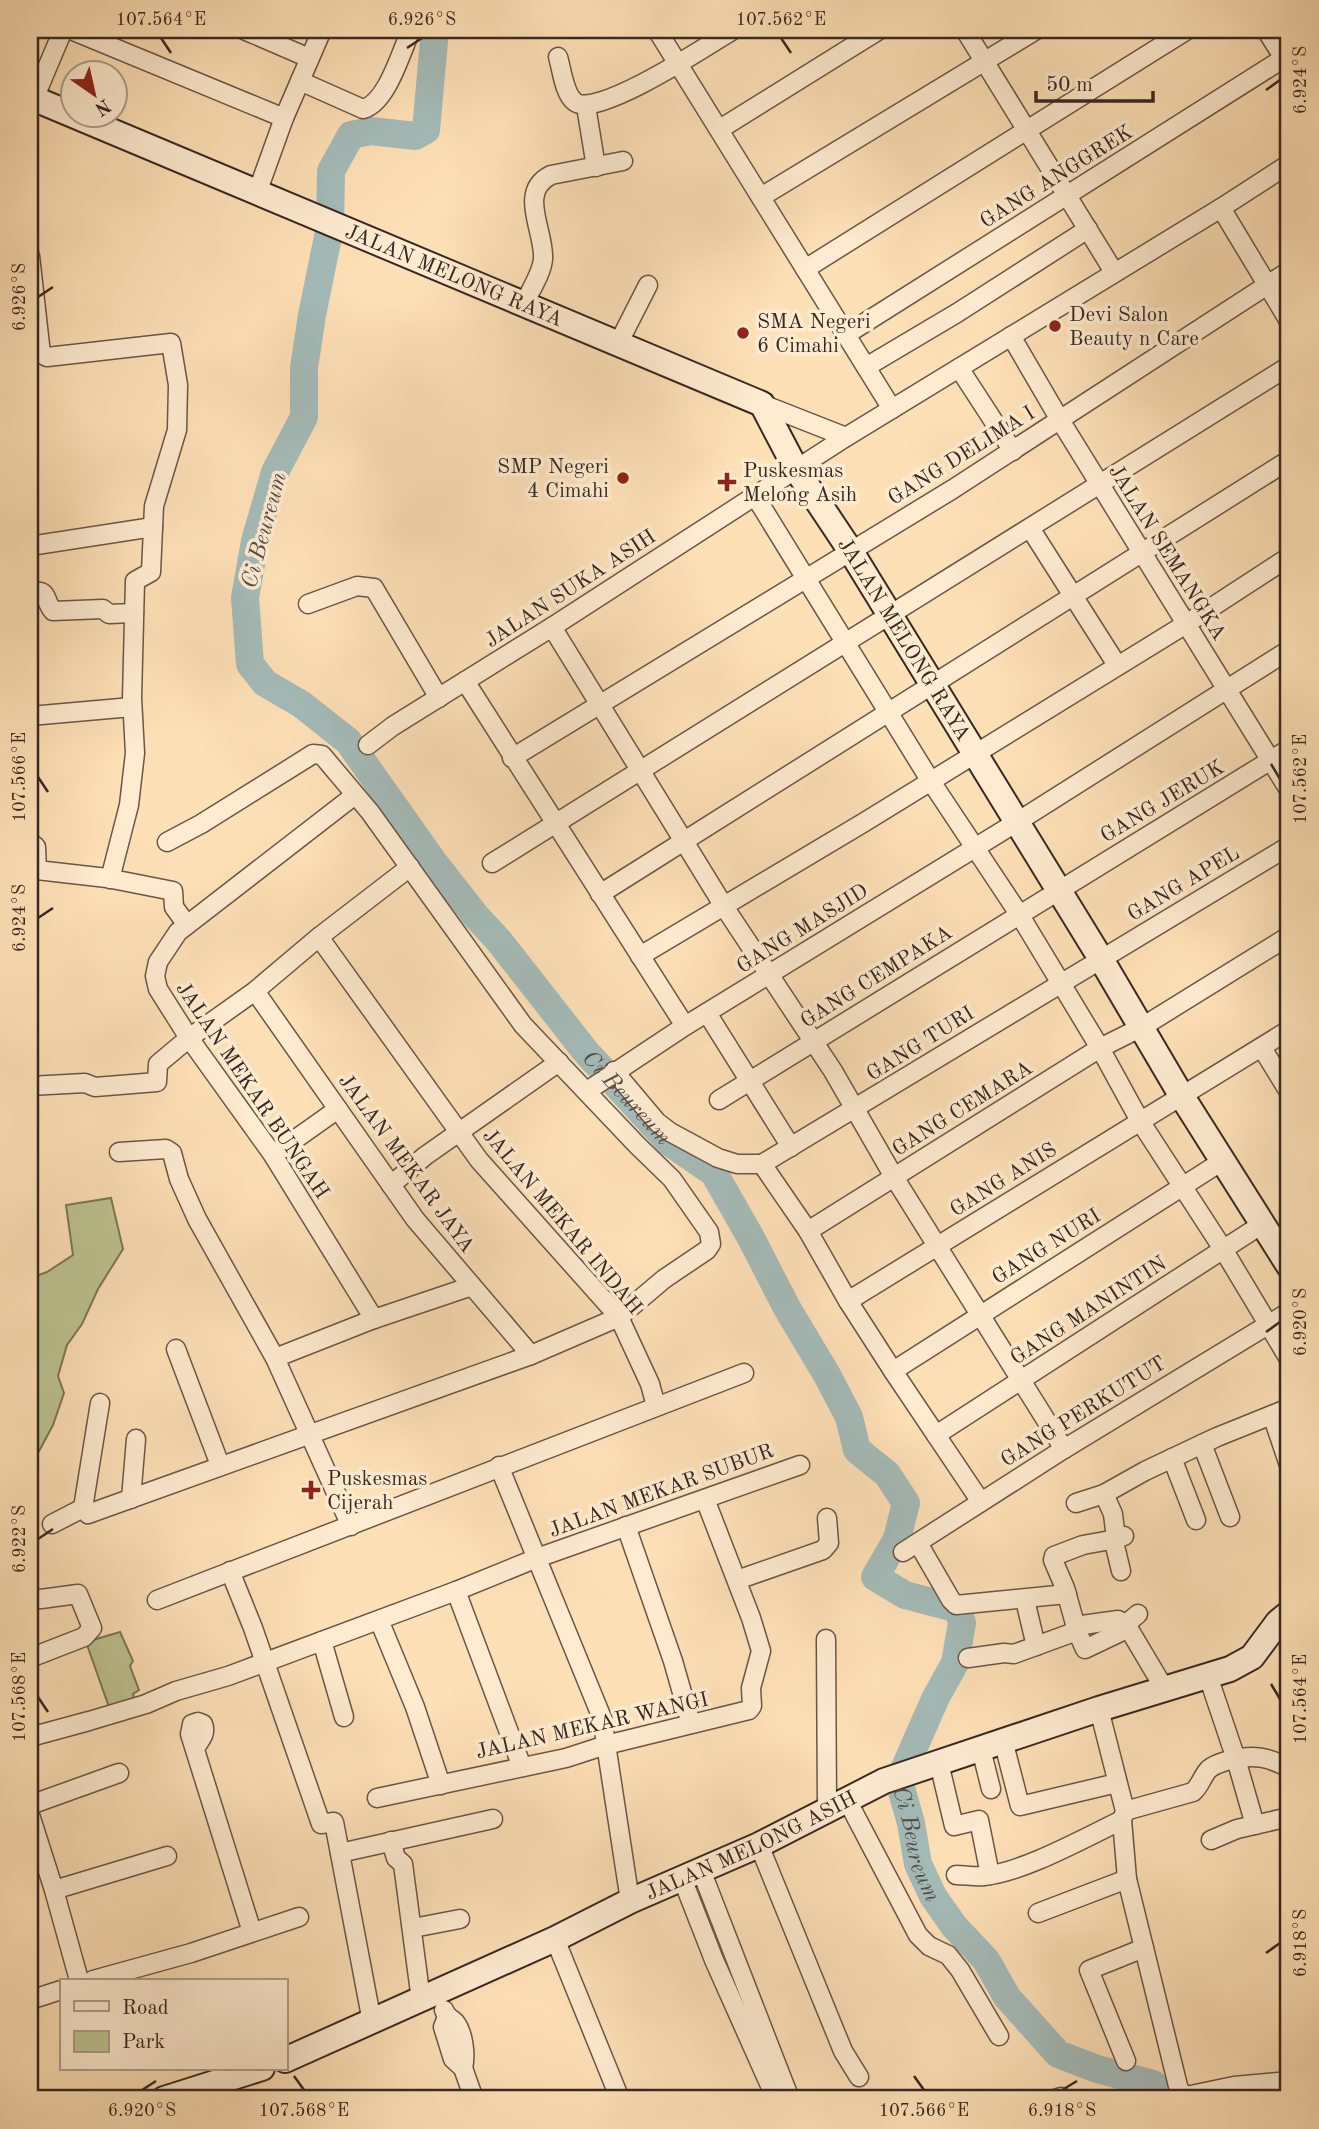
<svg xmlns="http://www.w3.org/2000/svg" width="1319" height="2129" font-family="'Old Standard TT',serif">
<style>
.green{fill:#bdc390;stroke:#7a7659;stroke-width:2}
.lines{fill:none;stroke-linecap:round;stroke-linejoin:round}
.river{stroke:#a4bbb9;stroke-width:28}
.street-casing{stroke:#6a5647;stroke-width:21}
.secondary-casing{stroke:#382822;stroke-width:28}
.street{stroke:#feebd0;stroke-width:18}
.secondary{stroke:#feebd0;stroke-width:24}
.ticks{fill:none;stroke:#382822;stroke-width:2.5}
.poi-dot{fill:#8f2418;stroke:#feebd0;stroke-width:2.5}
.labels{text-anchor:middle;stroke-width:7;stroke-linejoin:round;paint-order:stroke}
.street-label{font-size:21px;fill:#382822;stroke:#feebd0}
.poi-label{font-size:21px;fill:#382822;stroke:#feebd0;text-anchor:start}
.water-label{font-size:23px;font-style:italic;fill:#534d48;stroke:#feebd0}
.neatline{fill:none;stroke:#382822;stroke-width:2.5}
.ticks-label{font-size:18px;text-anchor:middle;fill:#382822}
</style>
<rect width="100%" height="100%" fill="#fee0b7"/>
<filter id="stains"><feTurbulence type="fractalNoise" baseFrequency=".00286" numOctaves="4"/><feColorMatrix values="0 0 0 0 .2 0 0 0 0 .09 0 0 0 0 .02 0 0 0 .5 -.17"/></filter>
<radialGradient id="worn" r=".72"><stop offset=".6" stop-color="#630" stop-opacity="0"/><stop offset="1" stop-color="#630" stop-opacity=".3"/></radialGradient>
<g class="green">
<polygon points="111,1198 123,1249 98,1289 82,1324 67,1345 58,1376 64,1393 53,1425 30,1468 30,1278 47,1272 73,1255 66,1205"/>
<polygon points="120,1632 133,1661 130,1666 139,1690 133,1694 134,1699 109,1707 86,1642"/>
</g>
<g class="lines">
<path class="river" id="s1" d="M 435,30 L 426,130 L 415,136 L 371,131 L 351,135 L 331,171 L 330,227 L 312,315 L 304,368 L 304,417 L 275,472 L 255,541 L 245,598 L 250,664 L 265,683 L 301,704 L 348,741 L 435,864 L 475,915 L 499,941 L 586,1052 L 669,1142 L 714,1173 L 751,1238 L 787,1308 L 827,1375 L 849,1417 L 857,1450 L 887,1474 L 906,1503 L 897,1539 L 875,1577 L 905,1595 L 958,1609 L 962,1623 L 955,1663 L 936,1697 L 899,1781 L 911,1823 L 918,1864 L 933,1896 L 954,1926 L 986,1960 L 1007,1997 L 1058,2054 L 1097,2069 L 1153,2084 L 1167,2099"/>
<g class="street-casing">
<g id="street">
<polyline points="71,30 284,118"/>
<polyline points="244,30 309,58"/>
<polyline points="657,30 892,409"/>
<polyline points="965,30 1114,272"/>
<polyline points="1266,30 1289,66"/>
<path d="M 558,57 C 562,70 564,94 575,102 C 597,119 710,44 733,30"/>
<path d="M 300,81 L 363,109 C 387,103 401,52 411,30"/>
<polyline points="34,99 63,30"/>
<polyline points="586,106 596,167"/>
<polyline points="720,129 879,30"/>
<polyline points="257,193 284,118 322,30"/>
<polyline points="761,197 1036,30"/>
<polyline points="1221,208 1289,321"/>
<polyline points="30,256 41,354 47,357 171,343 178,385 177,430 154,506 151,572 135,581 132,698 135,753 129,805 110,879"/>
<polyline points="805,269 1187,30"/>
<path d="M 524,304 C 530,291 542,273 543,259 C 545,231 517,192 551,175 L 623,161"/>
<polyline points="847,334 1289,55"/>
<polyline points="1011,336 1060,420 1289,790"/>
<polyline points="618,344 648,285"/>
<polyline points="866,367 957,313 1088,229"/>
<polyline points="959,368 1013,451"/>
<polyline points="762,404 846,437"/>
<polyline points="755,496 930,780 1019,914 1100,1048 1140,1121 1223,1249 1289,1359"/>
<polyline points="1030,528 1117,665"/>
<polyline points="30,546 153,527"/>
<path d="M 30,592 C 50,589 43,599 53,611 L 103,609 L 109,614 L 134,613"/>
<polyline points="308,604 357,586 374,588 439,698"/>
<polyline points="552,627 725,908 833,1071 894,1177 1064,1449"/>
<polyline points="465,681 685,1026"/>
<polyline points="30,716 132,707"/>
<polyline points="368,745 393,726 552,627 846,437 1221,208 1289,164"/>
<polyline points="512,758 953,489 1289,271"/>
<polyline points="355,795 178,932 158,962 155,976 158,989 189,1038 273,1155 374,1319"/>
<polyline points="30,845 34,845 36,847 37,870 107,878 173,891 174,907 187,925"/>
<polyline points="492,863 1289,366"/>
<polyline points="600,894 1289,460"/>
<polyline points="319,937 479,1160 619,1317 650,1384 656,1406"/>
<polyline points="640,956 863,823 1186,624 1289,557"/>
<polyline points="255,991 415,1219 531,1355"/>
<polyline points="707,1013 791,1147"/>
<polyline points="1262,1048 1289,1092"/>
<polyline points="614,1071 657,1122 670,1132 718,1158 737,1164 762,1164"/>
<polyline points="30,1086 85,1083 95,1087 157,1082 158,1064 189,1038 255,991 319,937 410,867"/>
<polyline points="587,1091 685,1026 1017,822 1289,650"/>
<polyline points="719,1100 1289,749"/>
<polyline points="119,1152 166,1149 172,1153 179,1179 197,1219 275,1358 351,1526"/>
<polyline points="273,1155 338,1109"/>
<polyline points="762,1164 1289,846"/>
<polyline points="762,1164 808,1231 848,1301 893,1371 981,1502"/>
<polyline points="391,1185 425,1156 559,1062"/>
<polyline points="808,1231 1100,1048 1142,1027 1289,936"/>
<polyline points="848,1301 1289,1030"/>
<polyline points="176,1349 220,1465"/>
<polyline points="275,1358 374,1319 472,1286"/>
<polyline points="893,1371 1224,1160"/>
<polyline points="100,1403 83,1508 88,1514 531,1355 619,1317 664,1279 707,1250 711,1244 709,1232 672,1179 637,1145 523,1025 370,812 322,755 313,754 201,824 167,842"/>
<polyline points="1272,1415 1289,1465"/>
<polyline points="936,1435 1264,1223"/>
<polyline points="1202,1444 1230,1517"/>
<polyline points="1172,1458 1196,1520"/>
<polyline points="499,1466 602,1718 630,1901"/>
<polyline points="1104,1494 1113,1514 1116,1539 1083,1545 1054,1556 1053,1560 1065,1588 1077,1631 1085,1649 1129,1628"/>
<polyline points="131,1499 136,1439"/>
<polyline points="1076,1503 1104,1494 1145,1471 1217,1437 1289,1408"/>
<polyline points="52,1524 83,1508"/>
<polyline points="626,1526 673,1661 691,1724"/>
<polyline points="918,1543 951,1600 956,1605 1067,1594"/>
<polyline points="903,1552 1064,1449 1289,1312"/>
<polyline points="230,1571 253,1628 321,1824 334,1822 372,2022"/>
<polyline points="1121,1571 1115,1546 1116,1539 1124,1536"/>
<polyline points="737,1580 823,1550 829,1543 827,1518"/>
<polyline points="456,1591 522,1767"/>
<polyline points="30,1598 41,1599 78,1594 92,1628 84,1637 30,1658"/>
<polyline points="157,1600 744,1373"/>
<polyline points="1025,1600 1036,1646"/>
<polyline points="379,1620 415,1707 441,1785"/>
<polyline points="1126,1624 1164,1688"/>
<polyline points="1075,1626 1118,1620 1126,1624 1138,1614"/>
<polyline points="826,1639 827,1809"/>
<polyline points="322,1641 344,1717"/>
<polyline points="968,1658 1004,1653 1014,1654 1077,1631"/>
<polyline points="1208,1676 1236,1759 1255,1825"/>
<polyline points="1099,1709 1125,1811 1122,1820 1127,1879 1179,2090 1186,2096 1234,2086 1289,2081"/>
<polyline points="30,1737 89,1721 146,1704 176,1691 228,1676 456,1591 537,1558 800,1465"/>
<polyline points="1003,1740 1020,1806 1117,1783"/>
<path d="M 195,1748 C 200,1740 207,1734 203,1724 L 198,1722 L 192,1724 L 190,1734 L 252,1932"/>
<polyline points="981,1749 991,1789"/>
<polyline points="939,1763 954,1826 979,1820 990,1875"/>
<polyline points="377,1798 566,1758 606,1745 749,1710 752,1706 751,1688 761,1651 751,1618 705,1499"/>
<polyline points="847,1800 918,1935 929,1946 948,1955 960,1970 999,2036"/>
<polyline points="30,1805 119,1773"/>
<path d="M 1125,1811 L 1193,1792 C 1201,1785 1202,1776 1209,1769 C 1215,1764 1223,1762 1230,1760 C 1254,1754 1268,1757 1289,1768"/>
<polyline points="30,1815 54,1890 79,1980"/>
<polyline points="1211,1840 1237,1829 1289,1817"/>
<polyline points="391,1841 396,1858 403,1864 421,2000"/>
<polyline points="759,1845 843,2051 859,2077"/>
<polyline points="340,1853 493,1819"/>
<polyline points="701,1870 790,2099"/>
<path d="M 956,1875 C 965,1875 975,1877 984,1876 C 1024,1872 1084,1838 1122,1820"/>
<polyline points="682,1878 714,1960 776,2099"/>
<polyline points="54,1890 167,1856"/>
<polyline points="1038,1913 1127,1879"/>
<polyline points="413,1928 460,1919"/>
<polyline points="555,1939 620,2099"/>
<polyline points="93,1980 191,1953 299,1917"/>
<polyline points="30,2000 61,1990"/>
<path d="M 444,2010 C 447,2018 450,2017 455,2022 C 464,2033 466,2056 463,2068"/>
<polyline points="447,2017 443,2027 453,2059 463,2068 474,2099"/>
<polyline points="1126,2061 1089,1970 1144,1948"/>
<polyline points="1055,2099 1061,2097 1065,2099"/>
</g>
</g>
<g class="secondary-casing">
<g id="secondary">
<path id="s2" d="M 30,97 L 762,404 L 796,469 L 850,550 L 1101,959 L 1181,1095 L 1289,1266"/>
<path id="s3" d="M 285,2060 L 555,1939 L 630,1901 L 759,1845 L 884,1781 L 1099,1709 L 1230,1669 L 1252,1657 L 1278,1622 L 1289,1613"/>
<polyline points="164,2099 262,2068"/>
</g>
</g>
<use href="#street" class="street"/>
<use href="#secondary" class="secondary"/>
</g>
<path class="ticks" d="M 161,38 L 171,53M 781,38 L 791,53M 407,48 L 422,38M 1266,90 L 1280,80M 38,297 L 53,287M 1271,764 L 1280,779M 38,777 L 48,792M 38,918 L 53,908M 1266,1332 L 1280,1322M 38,1539 L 53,1529M 1271,1684 L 1280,1699M 38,1697 L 48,1712M 1266,1953 L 1280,1943M 294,2076 L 304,2090M 914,2076 L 924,2090M 142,2090 L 156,2081M 1062,2090 L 1077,2081"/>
<g class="poi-dot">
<circle cx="1055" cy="326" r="7"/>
<circle cx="743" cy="333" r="7"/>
<circle cx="623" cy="478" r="7"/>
<path d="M723.5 471.5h7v7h7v7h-7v7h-7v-7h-7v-7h7z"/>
<path d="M307.5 1479.5h7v7h7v7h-7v7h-7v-7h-7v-7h7z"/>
</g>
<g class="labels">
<g class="street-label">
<text transform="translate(1056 176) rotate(-32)" y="7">GANG ANGGREK</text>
<text dy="7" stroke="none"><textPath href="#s2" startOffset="460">JALAN MELONG RAYA</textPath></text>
<text transform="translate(961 455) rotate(-32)" y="7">GANG DELIMA I</text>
<text transform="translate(1168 552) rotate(58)" y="7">JALAN SEMANGKA</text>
<text transform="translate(570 588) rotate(-33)" y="7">JALAN SUKA ASIH</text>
<text dy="7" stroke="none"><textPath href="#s2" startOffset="1069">JALAN MELONG RAYA</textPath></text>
<text transform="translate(1162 801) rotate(-31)" y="7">GANG JERUK</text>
<text transform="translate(1183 883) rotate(-31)" y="7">GANG APEL</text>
<text transform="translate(802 928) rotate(-32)" y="7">GANG MASJID</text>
<text transform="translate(876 976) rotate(-32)" y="7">GANG CEMPAKA</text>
<text transform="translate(920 1043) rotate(-32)" y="7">GANG TURI</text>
<text transform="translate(253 1090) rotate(56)" y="7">JALAN MEKAR BUNGAH</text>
<text transform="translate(962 1108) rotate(-32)" y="7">GANG CEMARA</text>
<text transform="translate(407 1163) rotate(54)" y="7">JALAN MEKAR JAYA</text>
<text transform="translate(1003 1179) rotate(-32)" y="7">GANG ANIS</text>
<text transform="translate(563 1221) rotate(50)" y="7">JALAN MEKAR INDAH</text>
<text transform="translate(1046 1246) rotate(-32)" y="7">GANG NURI</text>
<text transform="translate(1088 1310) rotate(-33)" y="7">GANG MANINTIN</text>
<text transform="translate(1083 1411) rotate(-32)" y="7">GANG PERKUTUT</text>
<text transform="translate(661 1490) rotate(-20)" y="7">JALAN MEKAR SUBUR</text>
<text transform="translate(592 1725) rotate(-13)" y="7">JALAN MEKAR WANGI</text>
<text dy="7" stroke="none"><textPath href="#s3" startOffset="513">JALAN MELONG ASIH</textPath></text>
</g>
<g class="poi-label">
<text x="1069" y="321">Devi Salon<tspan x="1069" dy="24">Beauty n Care</tspan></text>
<text x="757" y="328">SMA Negeri<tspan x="757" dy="24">6 Cimahi</tspan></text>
<text x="609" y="473" text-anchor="end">SMP Negeri<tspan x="609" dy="24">4 Cimahi</tspan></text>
<text x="743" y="477">Puskesmas<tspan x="743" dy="24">Melong Asih</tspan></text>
<text x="327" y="1485">Puskesmas<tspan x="327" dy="24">Cijerah</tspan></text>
</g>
<g class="water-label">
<text transform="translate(263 530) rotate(-75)" y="8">Ci Beureum</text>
<text dy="8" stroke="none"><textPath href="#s1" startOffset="1304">Ci Beureum</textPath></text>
<text dy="8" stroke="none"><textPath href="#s1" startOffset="2228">Ci Beureum</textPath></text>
</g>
</g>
<rect width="1319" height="2129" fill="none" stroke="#fee0b7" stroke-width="77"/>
<rect x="60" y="1979" width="228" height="91" fill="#feebd0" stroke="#af9d8a" stroke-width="2"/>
<rect x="74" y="2001" width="35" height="10" fill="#feebd0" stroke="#af9d8a" stroke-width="2"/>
<text x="122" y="2014" font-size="21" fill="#382822">Road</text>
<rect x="74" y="2031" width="35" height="21" fill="#bdc390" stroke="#af9d8a" stroke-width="2"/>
<text x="122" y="2048" font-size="21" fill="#382822">Park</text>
<g transform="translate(94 94) rotate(146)"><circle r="33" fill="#feebd0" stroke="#af9d8a" stroke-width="2"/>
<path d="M0-5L12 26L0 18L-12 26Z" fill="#8f2418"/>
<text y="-10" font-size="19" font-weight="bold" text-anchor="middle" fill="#382822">N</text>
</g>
<path d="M1036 91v10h117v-10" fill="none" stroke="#382822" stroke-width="3.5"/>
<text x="1046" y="91" font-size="21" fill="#382822" stroke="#feebd0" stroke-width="5" paint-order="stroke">50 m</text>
<rect x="38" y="38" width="1242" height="2052" class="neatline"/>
<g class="ticks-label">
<text x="161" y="25">107.564°E</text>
<text x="422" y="25">6.926°S</text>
<text x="781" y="25">107.562°E</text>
<text transform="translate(1300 80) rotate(-90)" y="6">6.924°S</text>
<text transform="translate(19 297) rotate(-90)" y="6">6.926°S</text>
<text transform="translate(19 777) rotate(-90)" y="6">107.566°E</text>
<text transform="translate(1300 779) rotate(-90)" y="6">107.562°E</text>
<text transform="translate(19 918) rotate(-90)" y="6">6.924°S</text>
<text transform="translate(1300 1322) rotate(-90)" y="6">6.920°S</text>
<text transform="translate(19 1539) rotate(-90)" y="6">6.922°S</text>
<text transform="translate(19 1697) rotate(-90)" y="6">107.568°E</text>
<text transform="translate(1300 1699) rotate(-90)" y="6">107.564°E</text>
<text transform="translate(1300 1943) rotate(-90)" y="6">6.918°S</text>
<text x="142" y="2116">6.920°S</text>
<text x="304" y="2116">107.568°E</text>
<text x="924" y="2116">107.566°E</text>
<text x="1062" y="2116">6.918°S</text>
</g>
<rect width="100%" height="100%" filter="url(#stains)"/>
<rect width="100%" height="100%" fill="url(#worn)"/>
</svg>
